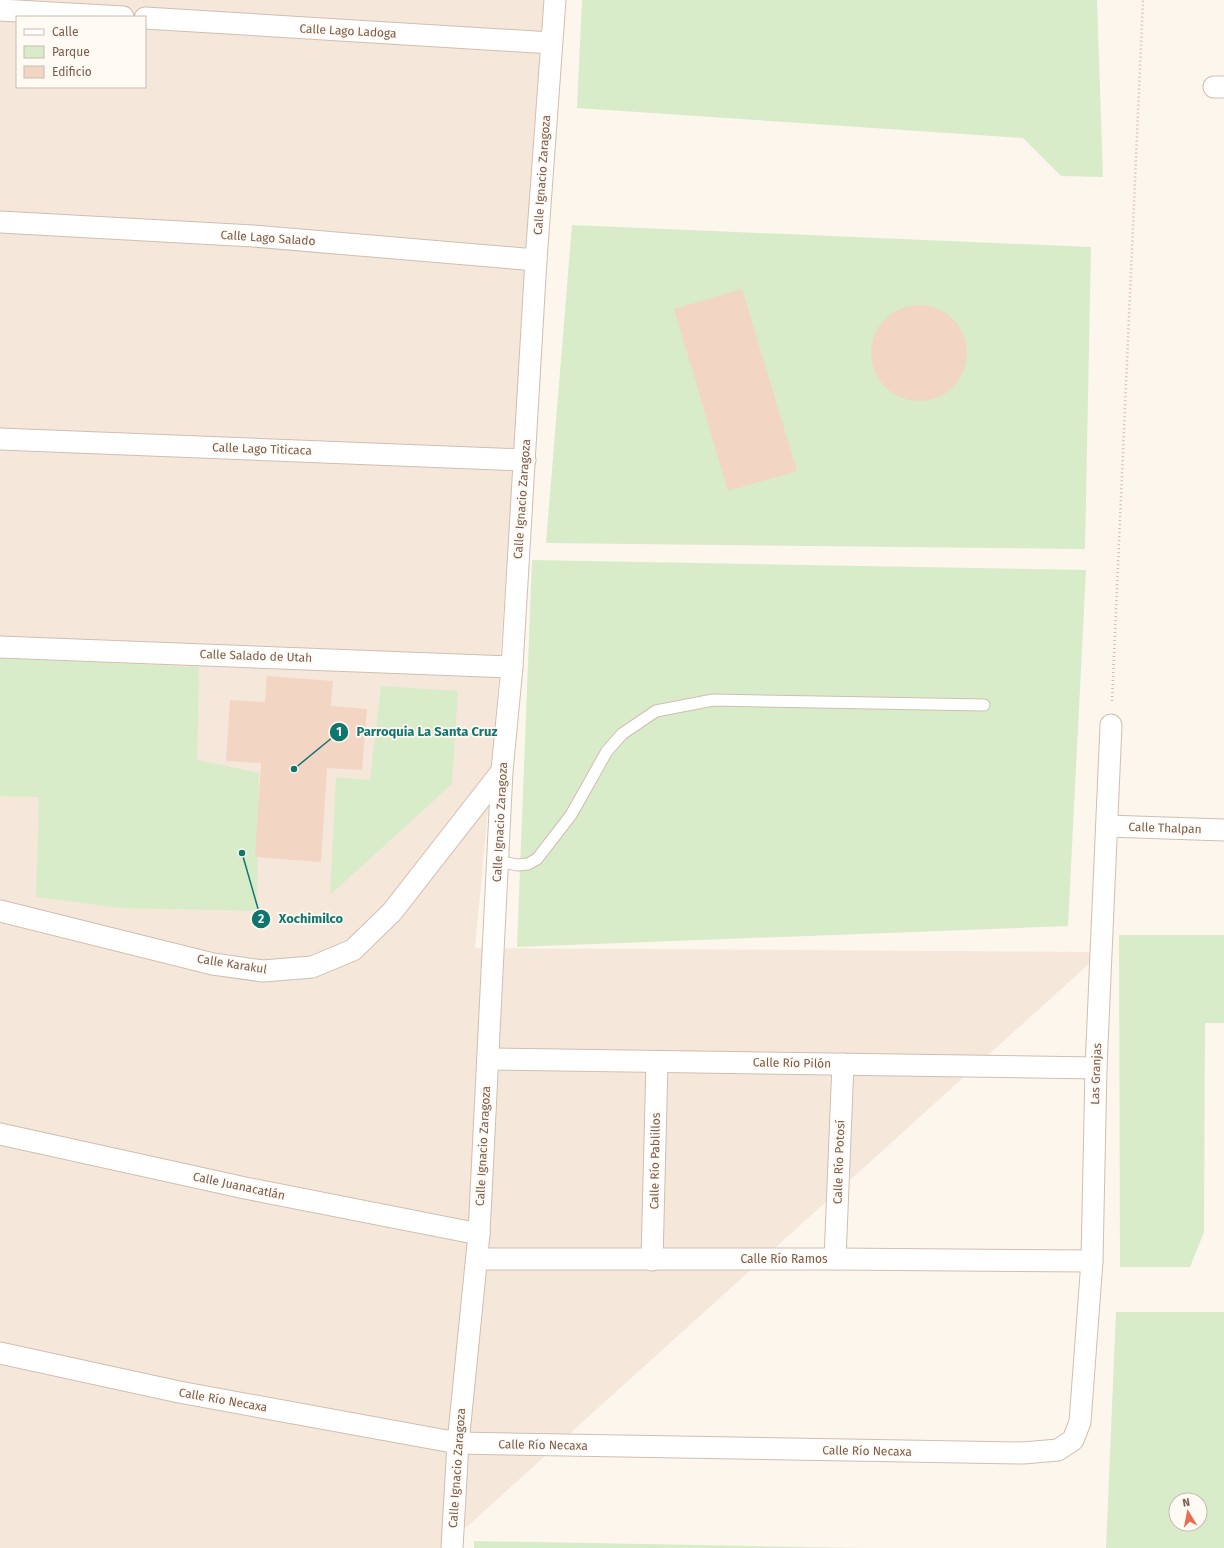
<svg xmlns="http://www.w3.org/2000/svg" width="1224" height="1548" font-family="'Fira Sans',sans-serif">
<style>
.residential{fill:#f5e8da;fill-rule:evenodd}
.green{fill:#d8ecc9;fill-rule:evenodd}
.building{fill:#f3d5c3}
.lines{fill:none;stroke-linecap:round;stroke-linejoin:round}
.service-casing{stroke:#d1beb0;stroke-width:13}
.minor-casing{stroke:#d1beb0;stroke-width:23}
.path{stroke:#d9b8a5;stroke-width:2.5;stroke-dasharray:1 3;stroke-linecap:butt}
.service{stroke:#fff;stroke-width:11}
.minor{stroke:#fff;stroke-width:21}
.labels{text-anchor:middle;stroke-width:3.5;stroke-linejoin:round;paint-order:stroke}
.street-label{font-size:12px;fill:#7a5c4d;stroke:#fffaf3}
.leader{fill:none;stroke:#0f766e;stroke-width:1.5}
.callout-dot{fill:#0f766e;stroke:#fffaf3;stroke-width:1.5}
.mark-label{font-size:12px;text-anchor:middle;font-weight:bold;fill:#fff}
.callout-label{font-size:13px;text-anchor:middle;font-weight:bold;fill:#0f766e;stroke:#fffaf3;stroke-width:3.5;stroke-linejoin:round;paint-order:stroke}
</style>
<rect width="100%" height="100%" fill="#fdf6ec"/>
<path class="residential" d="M 0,0 L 547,0 L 493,758 L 475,948 L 1102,952 L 460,1533 L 458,1548 L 0,1548 ZM 17,17 L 145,17 L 145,87 L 17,87 Z"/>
<g class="green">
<polygon points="582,0 1097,0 1103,177 1061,176 1023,138 577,108"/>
<polygon points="572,225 1091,247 1085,549 546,543"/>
<polygon points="532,560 1086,570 1068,926 517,947"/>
<polygon points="0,658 199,667 197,760 259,773 257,911 121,908 36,897 39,797 0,796"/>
<polygon points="381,686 458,691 452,784 330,895 336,777 370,780"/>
<polygon points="1119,935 1224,935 1224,1023 1205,1023 1204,1232 1190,1267 1120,1267"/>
<path d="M 1116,1312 L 1224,1312 L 1224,1548 L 1106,1548 ZM 1176,1500 L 1200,1500 L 1200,1524 L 1176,1524 Z"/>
<polygon points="474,1541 861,1548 474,1548"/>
</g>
<g class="building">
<polygon points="742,289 797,471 728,491 674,309"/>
<circle cx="919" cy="353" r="48"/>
<polygon points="267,676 333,681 331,706 367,709 362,770 327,768 321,862 255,857 261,763 226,761 230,700 265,702"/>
</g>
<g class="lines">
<g class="service-casing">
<polyline id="service" points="497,861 517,865 528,864 537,859 571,815 607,751 622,734 656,711 713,700 984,705"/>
</g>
<g class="minor-casing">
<g id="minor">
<polyline points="0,10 123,17"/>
<polyline points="145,18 551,43"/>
<polyline points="1214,87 1224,87"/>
<polyline points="0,222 253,236 536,260"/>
<polyline points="0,439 525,460"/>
<polyline points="0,647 512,667"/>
<polyline points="1107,826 1224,830"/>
<polyline points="0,911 213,964 263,971 312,967 353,950 392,912 502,771"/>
<polyline points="488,1059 1096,1068"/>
<polyline points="0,1134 245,1188 479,1234"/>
<polyline points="477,1259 835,1259 1092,1261"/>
<polyline points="835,1259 843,1064"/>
<polyline points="652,1260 657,1062"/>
<polyline points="0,1353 179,1392 458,1443 1023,1453 1058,1450 1073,1440 1080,1422 1092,1261 1096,1068 1111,725"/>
<polyline points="452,1548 458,1443 479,1234 502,771 512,667 536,260 555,0"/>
</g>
</g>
<polyline class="path" points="1112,701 1143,0"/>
<use href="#service" class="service"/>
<use href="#minor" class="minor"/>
</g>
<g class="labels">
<g class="street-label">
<text transform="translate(348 31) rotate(3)" y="4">Calle Lago Ladoga</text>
<text transform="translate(542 175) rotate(-86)" y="4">Calle Ignacio Zaragoza</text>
<text transform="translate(268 238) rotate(4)" y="4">Calle Lago Salado</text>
<text transform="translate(262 449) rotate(2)" y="4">Calle Lago Titicaca</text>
<text transform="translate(522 499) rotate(-86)" y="4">Calle Ignacio Zaragoza</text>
<text transform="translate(256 656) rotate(2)" y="4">Calle Salado de Utah</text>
<text transform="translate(500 822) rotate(-87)" y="4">Calle Ignacio Zaragoza</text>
<text transform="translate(1165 828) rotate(2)" y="4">Calle Thalpan</text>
<text transform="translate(232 964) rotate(9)" y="4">Calle Karakul</text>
<text transform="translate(792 1063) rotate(1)" y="4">Calle Río Pilón</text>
<text transform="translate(1096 1074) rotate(-88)" y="4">Las Granjas</text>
<text transform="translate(483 1146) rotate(-87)" y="4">Calle Ignacio Zaragoza</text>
<text transform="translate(655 1161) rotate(-89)" y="4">Calle Río Pablillos</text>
<text transform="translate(839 1162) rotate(-88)" y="4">Calle Río Potosí</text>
<text transform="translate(239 1186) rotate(12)" y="4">Calle Juanacatlán</text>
<text x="784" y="1263">Calle Río Ramos</text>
<text transform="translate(223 1400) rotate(10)" y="4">Calle Río Necaxa</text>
<text transform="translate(543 1445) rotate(1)" y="4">Calle Río Necaxa</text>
<text transform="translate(867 1451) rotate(1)" y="4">Calle Río Necaxa</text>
<text transform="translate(457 1468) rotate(-86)" y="4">Calle Ignacio Zaragoza</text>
</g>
</g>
<path class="leader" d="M294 769L339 732M242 853L261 919"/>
<g class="callout-dot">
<circle cx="294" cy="769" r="4"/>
<circle cx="242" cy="853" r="4"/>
<circle cx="339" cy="732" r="10"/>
<circle cx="261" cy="919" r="10"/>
</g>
<g class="mark-label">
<text x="339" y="736">1</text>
<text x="261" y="923">2</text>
</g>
<g class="callout-label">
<text x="427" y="736">Parroquia La Santa Cruz</text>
<text x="311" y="923">Xochimilco</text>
</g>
<rect x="16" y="16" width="130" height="72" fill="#fffaf3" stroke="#cabbb1"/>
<rect x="24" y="29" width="20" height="6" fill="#ffffff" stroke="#cabbb1"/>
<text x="52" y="36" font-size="12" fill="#7a5c4d">Calle</text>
<rect x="24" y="46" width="20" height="12" fill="#d8ecc9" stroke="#cabbb1"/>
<text x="52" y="56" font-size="12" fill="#7a5c4d">Parque</text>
<rect x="24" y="66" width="20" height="12" fill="#f3d5c3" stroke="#cabbb1"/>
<text x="52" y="76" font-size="12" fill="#7a5c4d">Edificio</text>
<g transform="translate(1188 1512) rotate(350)"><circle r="19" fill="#fffaf3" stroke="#cabbb1"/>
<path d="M0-3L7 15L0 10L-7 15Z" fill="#e76f51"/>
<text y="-6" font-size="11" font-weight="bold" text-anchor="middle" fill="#7a5c4d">N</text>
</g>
</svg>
